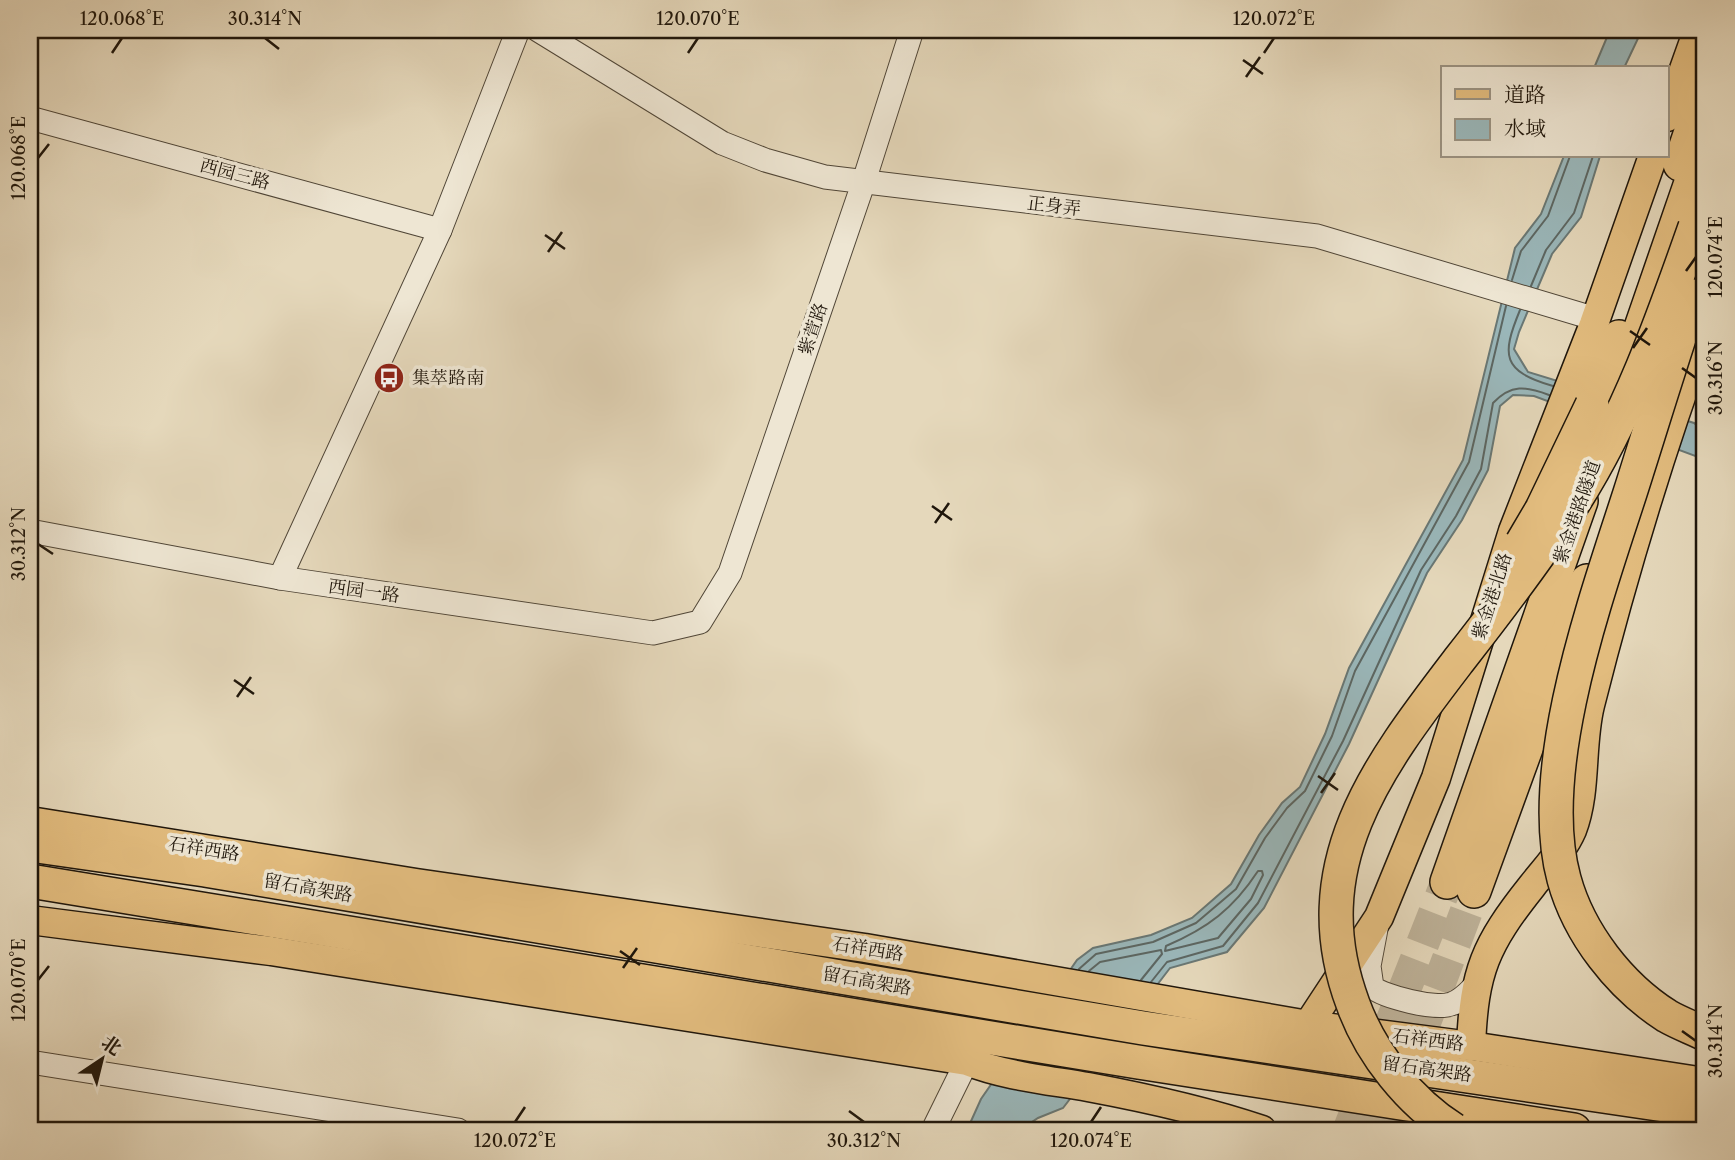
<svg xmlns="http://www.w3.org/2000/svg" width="1735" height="1160" font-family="'Libre Caslon Text','Noto Serif SC',serif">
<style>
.water{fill:#9ab7ba;stroke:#697774;stroke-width:2}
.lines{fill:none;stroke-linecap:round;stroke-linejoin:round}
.shore{stroke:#5c6662;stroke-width:2}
.highway-tunnel{stroke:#bdb198;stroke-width:33;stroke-dasharray:33 17;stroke-linecap:butt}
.minor-casing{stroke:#504637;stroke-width:25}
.major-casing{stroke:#1f160b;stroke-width:31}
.highway-casing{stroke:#1f160b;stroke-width:36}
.minor{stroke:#eee6d3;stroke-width:23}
.major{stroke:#e2bc7e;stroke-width:28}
.highway{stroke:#e2bc7e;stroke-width:33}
.highway-bridge-casing{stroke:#1f160b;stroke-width:36;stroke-linecap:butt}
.highway-bridge{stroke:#e2bc7e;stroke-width:33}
.ticks{fill:none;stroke:#1f160b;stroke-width:2.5}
.labels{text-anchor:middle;stroke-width:7;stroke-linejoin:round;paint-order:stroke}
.street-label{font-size:18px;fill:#1f160b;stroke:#eee6d3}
.poi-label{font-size:18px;fill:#1f160b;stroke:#eee6d3;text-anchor:start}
.neatline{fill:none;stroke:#1f160b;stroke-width:2.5}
.ticks-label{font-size:18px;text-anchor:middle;fill:#1f160b}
</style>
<rect width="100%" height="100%" fill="#e5d8bb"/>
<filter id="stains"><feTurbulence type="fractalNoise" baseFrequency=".00286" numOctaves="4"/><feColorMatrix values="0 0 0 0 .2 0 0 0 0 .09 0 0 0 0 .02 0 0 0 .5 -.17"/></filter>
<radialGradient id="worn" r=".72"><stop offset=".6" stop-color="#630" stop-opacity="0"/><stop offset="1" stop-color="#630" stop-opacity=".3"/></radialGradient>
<g class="water">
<polygon points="1610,30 1642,30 1624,68 1594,68"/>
<polygon points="1564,156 1600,156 1581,217 1552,254 1519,332 1514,349 1528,372 1694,423 1705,432 1705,463 1701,458 1534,396 1513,395 1500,406 1488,470 1462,520 1427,573 1349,744 1264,908 1227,952 1170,968 1063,1108 1038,1118 1020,1130 967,1130 981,1099 1077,960 1093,948 1151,935 1192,918 1231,884 1259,835 1282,803 1300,787 1325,734 1349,668 1463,460 1515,248 1541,214"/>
</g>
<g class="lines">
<g class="shore">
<polyline points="1512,280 1521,251 1548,216 1570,156"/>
<polyline points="1531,286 1546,250 1574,213 1593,156"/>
<path d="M 1520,310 C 1501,356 1502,371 1553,386"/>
<path d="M 1258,871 L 1262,871 L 1263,875 L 1251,899 L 1218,938 L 1165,951 L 1166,946 C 1208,928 1233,909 1258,871 Z"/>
<polyline points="1079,969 1096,954 1153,942 1196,923 1236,889 1265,838 1287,808 1305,791 1332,736 1355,671 1469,462 1506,306"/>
<polyline points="1089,971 1100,962 1161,950 1162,954 1141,980"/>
<path d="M 1151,982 L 1167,962 L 1223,946 L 1258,903 L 1343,741 L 1421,570 L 1456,516 L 1481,469 L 1493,403 C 1511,384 1526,386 1549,395"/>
</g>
<g class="highway-tunnel">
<polyline points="1349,1130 1447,882"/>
<polyline points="1384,1130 1474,891"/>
</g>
<g class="minor-casing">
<g id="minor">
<polyline points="538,30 722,143 765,160 825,177 1317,236 1596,319"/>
<polyline points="30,118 440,230"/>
<polyline points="30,531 280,578 653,633 700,622 730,573 863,184 912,30"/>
<polyline points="280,578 440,230 518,30"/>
<path d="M 1377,924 L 1369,966 L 1372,987 C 1384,997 1436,1010 1451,1004 C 1462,1001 1469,992 1477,984"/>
<polyline points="30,1062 458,1130"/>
<polyline points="933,1130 967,1061"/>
</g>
</g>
<g class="major-casing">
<g id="major">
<polyline points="1667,117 1698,30"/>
<polyline points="30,821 416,883 865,948 1308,1025 1471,1046 1705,1082"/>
<path d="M 30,920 L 271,951 L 967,1061 C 1005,1076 1048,1080 1088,1087 C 1147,1098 1206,1111 1262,1130"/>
<polyline points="1308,1025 1379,917 1436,778 1513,531 1594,324 1653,156"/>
<path d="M 1471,1046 C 1474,971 1485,945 1532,886 C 1545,869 1563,851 1572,830 C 1587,791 1580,745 1590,705 C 1622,578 1660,452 1705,329"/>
</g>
</g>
<g class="highway-casing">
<g id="highway">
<polyline points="1680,164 1705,90"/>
<polyline points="1625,374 1705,142"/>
<polyline points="1592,405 1619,337"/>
<polyline points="30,845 205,870 1143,1028 1705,1111"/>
<polyline points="30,881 1138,1062 1574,1130"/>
<polyline points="1447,882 1581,501"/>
<polyline points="1474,891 1587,581"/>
</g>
</g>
<use href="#minor" class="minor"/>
<use href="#major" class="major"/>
<use href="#highway" class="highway"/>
<g class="highway-bridge-casing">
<g id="highway-bridge">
<path d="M 1693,296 C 1671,361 1651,427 1630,493 C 1596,598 1534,770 1564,879 C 1579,934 1620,986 1667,1016 C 1679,1023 1693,1028 1705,1034"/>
<polyline points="1522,543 1542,509 1592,405"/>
<path d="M 1454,1130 C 1410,1102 1371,1054 1353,1004 C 1301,865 1378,766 1459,660 C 1499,609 1539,557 1574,502 C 1628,417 1662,321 1695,227"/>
</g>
</g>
<use href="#highway-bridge" class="highway-bridge"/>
</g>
<path class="ticks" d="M 265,38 L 279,49M 112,53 L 122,38M 688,53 L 698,38M 1264,53 L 1274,38M 1243,60 L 1263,74M 1246,77 L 1260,57M 38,158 L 49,144M 545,235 L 565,249M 548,252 L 562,232M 1686,271 L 1696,257M 1630,331 L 1650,345M 1633,348 L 1647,328M 1682,368 L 1696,378M 932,506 L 952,520M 935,523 L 949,503M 38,544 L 53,554M 234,680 L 254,694M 237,697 L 251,677M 1318,776 L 1338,790M 1321,793 L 1335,773M 620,951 L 640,965M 623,968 L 637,948M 38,980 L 49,966M 1682,1031 L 1696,1041M 849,1111 L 864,1122M 515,1122 L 525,1107M 1091,1122 L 1101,1107"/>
<defs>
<g id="bus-disc" transform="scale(1.575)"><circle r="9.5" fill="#8f2418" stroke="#eee6d3"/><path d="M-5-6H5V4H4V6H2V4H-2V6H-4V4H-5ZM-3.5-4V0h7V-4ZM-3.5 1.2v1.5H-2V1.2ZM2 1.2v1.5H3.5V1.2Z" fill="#fff"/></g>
</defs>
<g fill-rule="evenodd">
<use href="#bus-disc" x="389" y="378"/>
</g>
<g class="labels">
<g class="street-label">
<text transform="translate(235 174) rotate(15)" y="6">西园三路</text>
<text transform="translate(1054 206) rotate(7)" y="6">正身弄</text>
<text transform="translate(813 329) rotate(-71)" y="6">紫萱路</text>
<text transform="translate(1577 512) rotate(-71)" y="6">紫金港路隧道</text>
<text transform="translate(364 591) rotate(8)" y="6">西园一路</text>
<text transform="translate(1492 596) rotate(-72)" y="6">紫金港北路</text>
<text transform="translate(204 849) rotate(9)" y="6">石祥西路</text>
<text transform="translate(308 888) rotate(10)" y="6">留石高架路</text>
<text transform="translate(868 949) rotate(9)" y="6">石祥西路</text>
<text transform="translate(867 981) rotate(10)" y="6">留石高架路</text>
<text transform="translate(1428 1040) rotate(7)" y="6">石祥西路</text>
<text transform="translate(1427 1069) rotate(8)" y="6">留石高架路</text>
</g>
<g class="poi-label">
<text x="412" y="384">集萃路南</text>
</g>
</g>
<rect width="1735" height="1160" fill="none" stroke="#e5d8bb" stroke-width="77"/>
<rect x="1441" y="66" width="228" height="91" fill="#eee6d3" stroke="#9b9383" stroke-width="2"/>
<rect x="1455" y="89" width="35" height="10" fill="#e2bc7e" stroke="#9b9383" stroke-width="2"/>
<text x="1504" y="102" font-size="21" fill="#1f160b">道路</text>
<rect x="1455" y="119" width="35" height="21" fill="#9ab7ba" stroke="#9b9383" stroke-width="2"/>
<text x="1504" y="136" font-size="21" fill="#1f160b">水域</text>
<g transform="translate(102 1059) rotate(35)" stroke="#eee6d3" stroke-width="5" paint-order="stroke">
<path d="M0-5L12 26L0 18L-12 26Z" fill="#1f160b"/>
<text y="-10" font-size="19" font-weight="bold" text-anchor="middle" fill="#1f160b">北</text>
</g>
<rect x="38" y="38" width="1658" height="1084" class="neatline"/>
<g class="ticks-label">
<text x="122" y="25">120.068°E</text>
<text x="265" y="25">30.314°N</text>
<text x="698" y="25">120.070°E</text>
<text x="1274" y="25">120.072°E</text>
<text transform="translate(19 158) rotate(-90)" y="6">120.068°E</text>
<text transform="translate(1716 257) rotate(-90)" y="6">120.074°E</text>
<text transform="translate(1716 378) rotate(-90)" y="6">30.316°N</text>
<text transform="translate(19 544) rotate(-90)" y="6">30.312°N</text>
<text transform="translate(19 980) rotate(-90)" y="6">120.070°E</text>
<text transform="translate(1716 1041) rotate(-90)" y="6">30.314°N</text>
<text x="515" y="1147">120.072°E</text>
<text x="864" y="1147">30.312°N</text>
<text x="1091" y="1147">120.074°E</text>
</g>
<rect width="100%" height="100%" filter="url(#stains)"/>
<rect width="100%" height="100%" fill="url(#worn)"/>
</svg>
